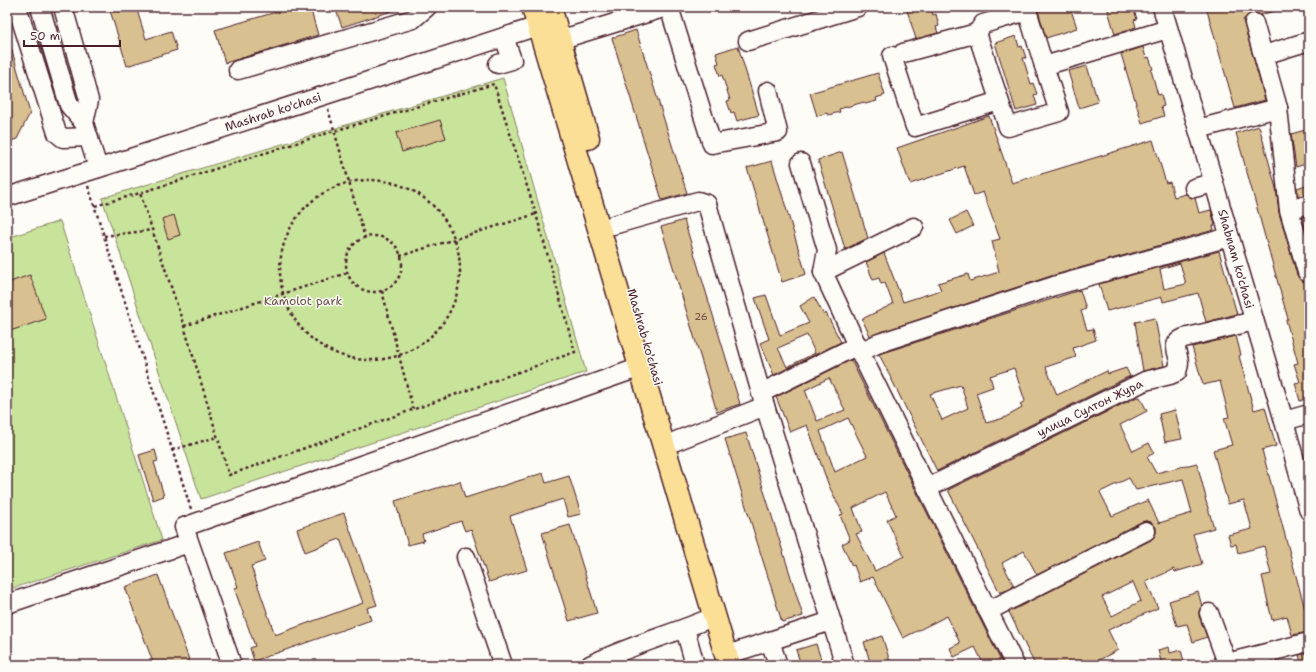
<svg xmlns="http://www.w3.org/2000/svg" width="1316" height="672" font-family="'Shantell Sans',sans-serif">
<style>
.green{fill:#c8e49b;stroke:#898263}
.building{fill:#d9c090;stroke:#4a1f2b;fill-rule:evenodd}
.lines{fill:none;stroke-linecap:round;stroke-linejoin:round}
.minor-casing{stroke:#4a1f2b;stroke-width:21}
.major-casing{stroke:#4a1f2b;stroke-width:25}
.path{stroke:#4a1f2b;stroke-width:2.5;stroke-dasharray:3 3;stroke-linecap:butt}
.minor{stroke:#fdfcf7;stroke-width:18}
.major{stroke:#fbdf96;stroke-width:22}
.labels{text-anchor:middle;stroke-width:3;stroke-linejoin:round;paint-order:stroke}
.number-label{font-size:10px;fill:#6e4744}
.street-label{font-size:12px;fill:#4a1f2b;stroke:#fdfcf7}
.park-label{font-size:12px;fill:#6a5047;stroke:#fdfcf7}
</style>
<rect width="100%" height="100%" fill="#fdfcf7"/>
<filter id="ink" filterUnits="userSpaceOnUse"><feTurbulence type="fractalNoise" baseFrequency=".025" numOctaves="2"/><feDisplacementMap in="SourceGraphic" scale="8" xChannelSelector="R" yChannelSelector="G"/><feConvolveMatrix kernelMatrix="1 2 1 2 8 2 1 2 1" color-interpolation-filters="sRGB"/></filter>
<g filter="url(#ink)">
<g class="green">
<polygon points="503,78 586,372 201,499 102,198"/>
<polygon points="60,221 162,540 7,590 7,238"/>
</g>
<g class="building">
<polygon points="109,7 136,7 146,39 171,31 177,50 127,66"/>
<polygon points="293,7 310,7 318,35 225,63 215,30"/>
<polygon points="335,7 397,7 398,9 342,27"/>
<polygon points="906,7 931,7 933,15 936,14 939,26 936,27 938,33 916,39"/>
<polygon points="1037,7 1070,7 1077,28 1046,38"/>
<polygon points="1107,7 1133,7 1137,19 1134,20 1136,27 1115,34"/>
<polygon points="1206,7 1277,7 1278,10 1260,15 1256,13 1251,13 1243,20 1265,100 1235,108"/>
<polygon points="636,30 687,193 662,200 612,38"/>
<polygon points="1016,36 1019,47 1022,46 1026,58 1023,58 1031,84 1033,83 1037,94 1034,95 1037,105 1016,111 995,43"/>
<polygon points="10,44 30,113 17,139 7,142 7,45"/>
<polygon points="738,46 759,115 737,121 734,112 731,113 727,101 730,100 722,75 720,76 716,64 719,63 716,53"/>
<polygon points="1143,47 1146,58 1149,57 1153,69 1151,70 1158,95 1161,94 1164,106 1161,107 1164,116 1142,123 1121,54"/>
<polygon points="1087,66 1098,102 1079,108 1068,71"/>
<polygon points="878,73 885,95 876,98 877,101 865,104 864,102 839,109 840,112 828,115 827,113 817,116 810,93"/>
<polygon points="989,116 1012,183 1153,140 1166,183 1170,182 1174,197 1186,194 1191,198 1195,198 1199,213 1211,210 1215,225 1213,226 1214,230 1051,276 870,336 862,319 893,304 885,283 881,284 879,278 873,280 866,262 884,253 903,302 941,290 938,283 968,274 970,281 999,272 992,241 1000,239 983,192 974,195 964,166 910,184 897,148"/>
<polygon points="440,120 446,138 402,152 396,133"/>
<polygon points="1259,126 1276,188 1279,213 1297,275 1301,281 1309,282 1309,404 1306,404 1305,399 1300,401 1295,383 1300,382 1294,364 1298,363 1286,320 1288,319 1236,133"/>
<polygon points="1309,129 1309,163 1296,167 1291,134"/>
<polygon points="842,152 868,238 845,249 818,160"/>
<polygon points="772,161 806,274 782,282 747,168"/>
<polygon points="1309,184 1309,194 1298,196 1297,188"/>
<polygon points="966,212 973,226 957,234 950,220"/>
<polygon points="174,215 180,235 168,239 162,219"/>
<polygon points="1309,215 1309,241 1302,217"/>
<polygon points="684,220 740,404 717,412 661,227"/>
<path d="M 1219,251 L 1237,314 L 1206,322 L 1198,293 L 1163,302 L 1162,297 L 1107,311 L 1099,284 ZM 1180,263 L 1186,284 L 1164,289 L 1160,269 Z"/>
<polygon points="30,275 46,319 7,332 7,283"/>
<path d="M 1080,290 L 1086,309 L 1081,311 L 1087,330 L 1093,329 L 1096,340 L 1073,348 L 1076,357 L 1046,367 L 1057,395 L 1107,371 L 1108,374 L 1126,368 L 1130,376 L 937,471 L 879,354 ZM 1014,368 L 1025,401 L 1020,404 L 1022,408 L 1004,418 L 986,423 L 976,393 L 993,387 L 990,376 ZM 961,385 L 968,408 L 942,420 L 930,394 Z"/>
<path d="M 766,295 L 780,335 L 809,323 L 800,306 L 814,297 L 824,315 L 826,313 L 841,342 L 774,375 L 760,343 L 769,339 L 755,298 ZM 807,335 L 815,353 L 787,367 L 778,348 Z"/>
<polygon points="1155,318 1164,366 1143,371 1135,322"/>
<polygon points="1236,336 1241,355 1239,356 1254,410 1265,407 1276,446 1262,450 1309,624 1309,632 1292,635 1287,616 1272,620 1262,576 1271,574 1264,546 1238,553 1236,544 1231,545 1228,535 1252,529 1244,500 1228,504 1213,450 1232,445 1224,418 1229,417 1220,381 1203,385 1192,347"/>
<path d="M 851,360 L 972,603 L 1003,665 L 984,665 L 975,647 L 954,657 L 950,648 L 960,643 L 947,616 L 903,638 L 873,577 L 860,582 L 854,565 L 852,566 L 842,544 L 850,540 L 840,515 L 843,514 L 829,486 L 807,425 L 790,432 L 776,397 ZM 829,378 L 845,410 L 817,421 L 805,390 ZM 848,418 L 867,456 L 835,472 L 820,431 ZM 885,492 L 896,515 L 887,520 L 904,556 L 875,571 L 856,534 L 862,532 L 853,508 Z"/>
<path d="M 1137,397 L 1140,397 L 1147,411 L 1120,425 L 1133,451 L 1149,443 L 1154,453 L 1147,457 L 1156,473 L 1197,463 L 1206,498 L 1205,498 L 1214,528 L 1193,534 L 1202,564 L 1175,572 L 1174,569 L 1146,582 L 1158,608 L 1108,630 L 1118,650 L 1097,661 L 1099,665 L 1035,665 L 1009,612 L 1151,540 L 1155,536 L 1156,532 L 1156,527 L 1151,522 L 1146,521 L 1141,522 L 1037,575 L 1024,551 L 1002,563 L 1014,586 L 1000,593 L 948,490 ZM 1129,478 L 1136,490 L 1183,479 L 1192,513 L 1159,523 L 1148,500 L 1112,516 L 1100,492 ZM 1133,582 L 1141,601 L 1112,616 L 1102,597 Z"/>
<polygon points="1175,410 1182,439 1165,442 1159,414"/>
<polygon points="746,433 803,616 782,622 725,439"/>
<polygon points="155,450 158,461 154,462 164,496 153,500 139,455"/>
<polygon points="543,473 546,483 569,476 581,514 568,517 563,499 510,516 527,570 489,582 471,529 465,531 461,521 422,534 424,541 408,545 395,501 460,481 465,498"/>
<polygon points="344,513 377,605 367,608 371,620 254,661 250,648 255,646 234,588 238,587 226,553 258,542 265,561 251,566 275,635 363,603 340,539 305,552 297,529"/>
<polygon points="570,525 597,613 569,621 542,533"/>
<polygon points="158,575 191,665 154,665 125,587"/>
<polygon points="1198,592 1202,606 1199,611 1199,616 1207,637 1193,642 1187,624 1177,626 1169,601"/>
<polygon points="882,636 891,665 871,665 864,642"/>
<polygon points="816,644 823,665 801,665 796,650"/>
<polygon points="1169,647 1170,653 1181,650 1185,665 1162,665 1158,650"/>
<polygon points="1309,653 1309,665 1302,665 1299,655"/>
</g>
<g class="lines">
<g class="minor-casing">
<g id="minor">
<polyline points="17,7 57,133 63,138 89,137"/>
<polyline points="40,7 69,105 84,123 98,168"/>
<polyline points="63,7 89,100 84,123"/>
<polyline points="669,7 712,144 778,132 768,91"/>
<polyline points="1026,7 1044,66 1168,29"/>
<polyline points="1162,7 1284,421 1309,511"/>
<polyline points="1254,23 1278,108 1289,210 1307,272 1309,272"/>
<polyline points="977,33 983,24 1027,11"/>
<polyline points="559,40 667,7"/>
<polyline points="748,41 858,7"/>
<polyline points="903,53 977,33 1008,127 1059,112 1044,66"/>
<polyline points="1264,55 1309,41"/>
<polyline points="892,56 915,127 999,101"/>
<polyline points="498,64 512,60 504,37"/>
<polyline points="238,70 413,19 427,7"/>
<polyline points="1198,129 1278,108"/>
<polyline points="801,163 827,250 823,272"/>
<polyline points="1194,188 1213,183"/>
<polyline points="7,197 115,163 538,26"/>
<polyline points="1289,210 1309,204"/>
<polyline points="613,225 698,201 707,204 761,393 845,665"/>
<polyline points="860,352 823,272 914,227"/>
<polyline points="761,393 858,345"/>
<polyline points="1284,421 1309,414"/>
<polyline points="676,441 765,406"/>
<path d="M 927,488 L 1145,381 L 1170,375 L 1177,372 C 1178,369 1179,366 1179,362 C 1178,351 1170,344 1184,338 L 1254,321"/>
<polyline points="466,557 503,665"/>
<polyline points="7,604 189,543"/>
<polyline points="988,611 1146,531"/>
<polyline points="1209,613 1227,663"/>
<polyline points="685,629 695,665"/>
<polyline points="770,641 778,665"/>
<polyline points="739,651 831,621"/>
<polyline points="232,665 184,527 641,367"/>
<path d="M 590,665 C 630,645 674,634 715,616"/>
<polyline points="1015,665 927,488 860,352 879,343 1054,286 1229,237"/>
<polyline points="1227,665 1227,663 1309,642"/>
</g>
</g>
<g class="major-casing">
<g id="major">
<polyline points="533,7 729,665"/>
<polyline points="550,7 588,138"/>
</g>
</g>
<g class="path">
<polyline points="328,109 365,238"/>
<circle cx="370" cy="270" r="90"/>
<polyline points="88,186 191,509"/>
<polyline points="95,206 140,193 334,131 494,84 536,214 575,352 229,475 184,326 140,193"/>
<polyline points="104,236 152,230"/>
<circle cx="374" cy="264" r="28"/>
<polyline points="400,256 536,214"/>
<polyline points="382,291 413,409"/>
<polyline points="184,326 347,273"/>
<polyline points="172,450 217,437"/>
</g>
<use href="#minor" class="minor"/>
<use href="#major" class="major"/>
</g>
</g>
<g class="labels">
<g class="number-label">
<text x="701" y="320">26</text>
</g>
<g class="street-label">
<text transform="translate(273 112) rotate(-18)" y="4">Mashrab ko'chasi</text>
<text transform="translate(1236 259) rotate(74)" y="4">Shabnam ko'chasi</text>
<text transform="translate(645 337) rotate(74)" y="4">Mashrab ko'chasi</text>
<text transform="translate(1090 408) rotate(-26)" y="4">улица Султон Жура</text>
</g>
<g class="park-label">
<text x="303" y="305">Kamolot park</text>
</g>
</g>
<rect width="1316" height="672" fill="none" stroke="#fdfcf7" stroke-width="24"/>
<rect x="12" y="12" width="1292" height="648" fill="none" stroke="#4a1f2b" stroke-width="1.5" filter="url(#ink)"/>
<path d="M24 40v6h96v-6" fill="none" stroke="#4a1f2b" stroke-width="2"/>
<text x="30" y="40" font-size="12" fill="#4a1f2b" stroke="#fdfcf7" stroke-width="3" paint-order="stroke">50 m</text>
</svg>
